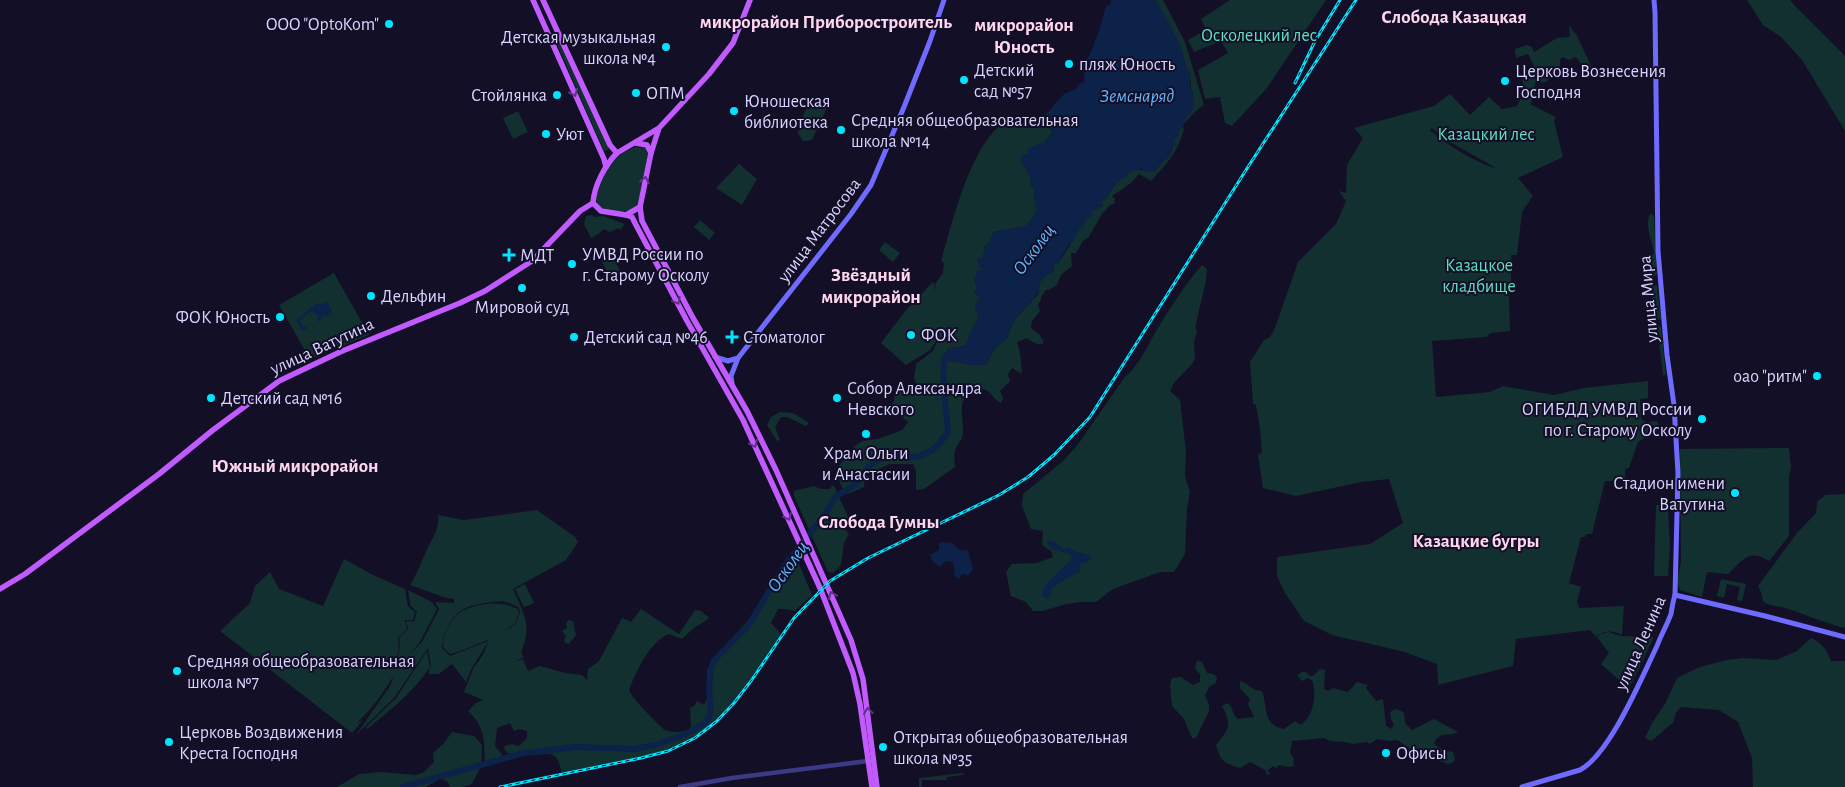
<svg xmlns="http://www.w3.org/2000/svg" width="1845" height="787" font-family="'Alegreya Sans',sans-serif">
<style>
.green{fill:#12302f;fill-rule:evenodd}
.water{fill:#0c2248}
.lines{fill:none;stroke-linecap:round;stroke-linejoin:round}
.river{stroke:#0c2248;stroke-width:6}
.tertiary{stroke:#3d3a85;stroke-width:4.5}
.secondary{stroke:#6f6bff;stroke-width:5}
.primary{stroke:#c25bff;stroke-width:5.5}
.rail-casing{stroke:#00e5ff;stroke-width:3}
.rail{stroke:#130f26;stroke-width:1;stroke-dasharray:4;stroke-linecap:butt}
.oneway{stroke:#623188}
.poi-dot{fill:#00e5ff;stroke:#130f26;stroke-width:2}
.labels{text-anchor:middle;stroke-width:4;stroke-linejoin:round;paint-order:stroke}
.poi-label{font-size:18px;fill:#d9d4ff;stroke:#130f26;text-anchor:start}
.park-label{font-size:18px;fill:#5fe0c0;stroke:#130f26}
.street-label{font-size:18px;fill:#d9d4ff;stroke:#130f26}
.neighbourhood-label{font-size:19px;font-weight:bold;fill:#ffd6f0;stroke:#130f26}
.water-label{font-size:19px;font-style:italic;fill:#62b6ff;stroke:#130f26}
</style>
<rect width="100%" height="100%" fill="#130f26"/>
<g class="green">
<path d="M 1154,0 L 1163,0 L 1185,42 L 1204,105 C 1199,108 1188,118 1186,122 L 1184,121 L 1192,108 L 1190,72 L 1187,70 L 1178,41 L 1165,19 L 1165,16 L 1161,12 Z"/>
<polygon points="1230,0 1326,0 1267,88 1232,126 1225,123 1220,97 1205,99 1198,70 1228,53 1221,41 1194,52 1188,40 1206,30 1201,19"/>
<polygon points="1747,0 1790,0 1794,5 1845,56 1845,131 1802,60 1781,37 1763,25"/>
<path d="M 1569,25 L 1577,36 L 1595,74 L 1595,78 L 1590,77 L 1576,57 L 1569,60 L 1562,57 L 1560,60 L 1560,73 L 1552,76 L 1546,82 L 1535,83 L 1535,95 L 1530,104 L 1556,117 L 1554,121 L 1563,157 L 1518,178 L 1533,196 L 1522,212 L 1517,255 L 1511,255 L 1511,291 L 1509,295 L 1510,331 L 1491,333 L 1486,337 L 1432,341 L 1436,397 L 1490,392 L 1503,386 L 1554,395 L 1584,388 L 1648,381 L 1648,398 L 1640,399 L 1641,419 L 1646,422 L 1657,421 L 1660,428 L 1665,429 L 1656,431 L 1638,442 L 1629,468 L 1625,469 L 1625,478 L 1617,478 L 1616,481 L 1605,481 L 1592,534 L 1586,534 L 1585,537 L 1581,537 L 1569,583 L 1581,587 L 1577,602 L 1579,608 L 1624,606 L 1622,635 C 1613,630 1604,630 1596,637 L 1590,630 L 1516,639 L 1513,666 L 1438,685 L 1437,664 L 1405,652 L 1332,635 L 1304,621 L 1285,593 L 1277,576 L 1277,557 L 1370,544 L 1403,523 L 1389,479 L 1361,482 L 1296,496 L 1263,488 L 1258,455 L 1262,452 L 1260,429 L 1256,405 L 1253,404 L 1250,362 L 1264,340 L 1270,337 L 1275,328 L 1298,262 L 1336,224 L 1346,201 L 1339,191 L 1346,193 L 1347,165 L 1363,138 L 1354,128 L 1434,106 L 1450,94 L 1470,115 L 1489,97 L 1502,109 L 1517,106 L 1523,93 L 1522,73 L 1534,66 L 1528,54 L 1516,58 L 1515,49 L 1527,45 L 1532,47 L 1534,52 L 1557,38 L 1570,37 ZM 1432,128 L 1443,138 L 1496,168 C 1479,165 1443,142 1430,130 Z"/>
<polygon points="554,31 555,32 609,149 604,151 552,33"/>
<path d="M 817,99 L 825,103 L 827,107 L 825,112 L 812,140 L 803,141 L 798,133 C 800,122 806,102 817,99 Z"/>
<polygon points="518,111 528,132 513,139 503,118"/>
<path d="M 1047,113 L 1051,117 L 1050,128 L 1052,133 L 1043,144 L 1028,149 L 1028,153 L 1026,155 L 1031,178 L 1030,184 L 1034,189 L 1037,212 L 1026,226 L 994,232 L 990,242 L 984,247 L 985,250 L 983,257 L 978,259 L 983,270 L 978,270 L 975,280 L 977,290 L 974,291 L 980,298 L 975,310 L 979,312 C 977,324 970,335 965,346 L 948,349 L 941,359 L 972,365 L 987,365 C 991,352 997,344 1009,337 L 1008,334 L 1016,318 L 1038,294 L 1040,282 L 1046,275 L 1053,272 L 1054,264 L 1058,263 C 1060,259 1063,257 1065,253 C 1074,240 1083,214 1098,208 L 1098,206 L 1102,207 L 1101,202 L 1103,199 L 1107,198 C 1111,188 1123,172 1135,170 C 1142,169 1147,172 1155,171 L 1160,164 L 1171,154 L 1173,146 L 1175,146 L 1172,141 L 1179,135 L 1179,128 L 1183,127 L 1184,129 C 1177,154 1168,162 1151,181 L 1139,174 L 1131,183 L 1112,196 L 1115,199 L 1114,204 L 1110,205 L 1102,214 L 1088,238 L 1083,241 L 1076,253 L 1071,253 L 1072,266 L 1061,275 L 1056,286 L 1048,290 L 1046,290 L 1041,297 L 1041,300 L 1038,305 L 1040,311 L 1032,321 L 1031,328 L 1040,335 L 1044,343 C 1037,346 1033,342 1027,338 L 1017,342 L 1020,352 L 1022,374 L 1012,368 L 1008,374 L 1010,381 L 1000,391 L 1003,398 L 1001,403 C 993,400 992,391 983,389 C 973,387 962,397 962,407 C 961,418 965,428 962,438 C 960,442 957,445 956,448 C 953,454 955,461 955,467 L 924,489 L 916,490 L 916,471 L 913,464 L 890,464 L 865,475 L 864,487 L 848,494 L 844,491 L 840,483 L 838,474 L 838,467 L 855,446 L 862,441 L 878,439 L 902,430 L 908,422 L 894,411 L 886,413 L 894,401 L 894,394 L 904,391 L 912,393 L 918,388 L 914,378 L 916,364 L 933,351 L 939,337 L 930,350 L 906,365 L 881,343 L 906,310 L 933,282 L 936,291 L 935,284 L 943,273 L 944,263 L 941,261 C 953,222 972,133 1013,118 L 1027,128 L 1039,128 L 1044,126 L 1044,120 Z"/>
<path d="M 636,147 L 646,148 L 648,155 L 638,204 C 628,216 611,212 598,206 L 596,197 C 605,173 610,156 636,147 Z"/>
<polygon points="739,164 757,179 742,205 716,188"/>
<path d="M 1651,213 L 1654,217 L 1657,273 L 1654,277 L 1652,275 L 1651,257 L 1654,253 C 1653,242 1643,224 1651,213 Z"/>
<polygon points="592,215 594,217 603,216 625,224 620,230 618,228 610,232 603,229 600,233 591,238 584,224 586,216"/>
<polygon points="700,220 715,233 709,240 694,227"/>
<polygon points="885,242 900,253 893,262 879,250"/>
<polygon points="611,253 622,275 611,280 601,259"/>
<path d="M 1202,265 L 1207,269 L 1206,281 L 1195,328 L 1197,330 L 1194,342 L 1195,358 L 1192,364 L 1174,383 L 1170,391 L 1180,400 L 1186,452 L 1185,476 L 1190,492 L 1187,508 L 1185,554 L 1174,572 L 1160,572 L 1113,589 L 1096,602 L 1081,602 L 1066,604 L 1043,611 L 1033,611 L 1026,602 L 1011,596 L 1006,572 L 1012,564 L 1037,563 L 1053,557 L 1051,551 L 1042,545 L 1043,531 L 1031,529 L 1022,506 L 1023,494 L 1063,461 L 1079,443 L 1124,378 C 1138,366 1146,349 1155,333 C 1169,309 1184,286 1202,265 Z"/>
<polygon points="334,273 369,335 310,359 279,305"/>
<polygon points="1651,284 1657,286 1661,320 1656,319 1652,293 1649,293 1648,286"/>
<polygon points="1657,325 1661,327 1666,375 1663,375"/>
<polygon points="780,412 793,413 809,423 806,426 787,417 781,417 775,427 780,440 777,441 767,425 771,417"/>
<path d="M 1789,448 L 1791,467 L 1789,476 L 1789,536 L 1769,561 C 1749,548 1743,560 1728,574 L 1707,572 L 1702,597 L 1680,590 L 1677,582 L 1681,562 L 1680,449 Z"/>
<polygon points="814,486 821,489 830,489 832,486 834,486 849,519 846,531 849,534 844,543 841,565 833,573 828,572 794,496 794,491"/>
<path d="M 1845,494 L 1845,628 C 1824,623 1805,614 1785,608 C 1776,605 1770,607 1763,601 L 1761,592 L 1758,586 L 1797,533 L 1816,513 L 1817,502 L 1825,495 Z"/>
<polygon points="1656,505 1663,505 1668,510 1670,547 1668,576 1654,576"/>
<path d="M 537,510 L 575,537 L 578,542 L 566,560 L 513,589 C 525,616 532,624 521,653 L 524,657 L 514,662 L 523,659 L 528,671 L 540,666 L 565,673 L 582,675 L 587,680 L 588,669 L 599,661 L 622,618 L 631,622 L 641,609 L 679,634 L 695,610 L 701,611 L 709,618 L 701,624 L 695,627 L 682,639 L 669,634 C 650,641 636,672 629,690 C 630,696 661,728 665,730 C 673,733 681,732 689,730 L 691,726 L 690,708 L 694,706 L 697,701 L 704,705 L 707,698 L 707,670 L 713,660 L 749,619 L 768,592 L 784,562 L 794,552 L 812,595 L 795,611 L 784,609 L 778,609 L 771,623 L 781,634 C 757,669 735,706 701,732 C 670,756 601,765 562,773 C 555,742 544,759 526,754 L 518,757 C 513,751 505,757 504,746 L 512,744 L 519,746 L 527,738 L 527,731 L 519,729 L 514,731 L 510,723 L 497,728 L 495,746 L 503,756 L 495,762 L 485,765 C 484,743 486,727 468,711 L 476,703 L 483,700 L 464,692 L 473,669 L 484,653 L 488,642 L 472,668 L 466,682 L 452,664 L 439,674 L 428,674 L 431,666 L 428,648 L 394,698 L 356,735 L 390,686 L 394,675 C 383,694 373,707 357,723 L 363,720 L 352,733 L 220,631 L 250,603 L 255,586 L 270,572 L 279,589 L 323,606 L 344,559 L 373,575 L 405,589 L 408,606 L 415,612 L 413,620 L 405,620 L 407,629 L 398,638 L 399,647 L 397,658 L 406,658 L 398,657 L 400,646 L 399,638 L 408,629 L 406,621 L 414,621 L 417,612 L 410,605 L 408,590 L 432,602 L 437,609 L 420,642 L 409,655 L 422,642 L 439,609 L 435,602 L 454,603 L 454,599 L 446,598 L 410,585 C 416,575 420,566 424,556 C 430,541 440,531 438,515 L 464,520 ZM 502,601 L 512,604 L 519,608 L 520,613 L 515,625 L 503,631 L 515,624 L 519,613 L 518,609 C 501,600 480,603 464,610 C 451,616 443,635 443,647 L 450,654 C 464,651 475,644 488,640 L 488,641 L 450,656 L 442,648 C 443,635 450,617 462,610 C 471,604 491,602 502,601 Z"/>
<polygon points="1721,579 1746,584 1742,601 1737,600 1740,587 1727,584 1724,598 1717,596"/>
<polygon points="525,584 534,603 524,607 515,589"/>
<polygon points="569,620 573,621 576,635 569,644 565,643 564,640 566,636 562,631 567,628 566,623"/>
<polygon points="1608,632 1621,636 1654,637 1629,689 1601,664 1609,653 1597,637 1601,634"/>
<path d="M 1811,638 C 1822,643 1827,650 1831,661 L 1845,661 L 1845,787 L 1753,787 L 1752,758 L 1738,722 L 1719,710 L 1681,707 L 1676,713 L 1673,723 C 1665,728 1659,736 1651,741 L 1645,738 L 1652,723 L 1665,704 L 1677,678 L 1700,667 L 1727,660 L 1743,658 L 1776,660 L 1797,651 Z"/>
<path d="M 427,651 L 430,667 C 413,693 390,710 367,729 L 366,727 L 396,698 Z"/>
<polygon points="1197,660 1202,662 1207,673 1213,674 1217,677 1216,683 1209,687 1205,695 1209,705 1209,711 1196,738 1192,738 1184,719 1172,706 1170,684 1172,678 1181,677 1193,685 1200,682 1200,674 1195,669"/>
<path d="M 1320,669 L 1325,670 L 1324,689 L 1328,691 L 1333,688 L 1348,692 L 1357,682 L 1368,685 L 1366,688 L 1376,701 L 1383,699 L 1386,726 L 1391,729 L 1394,725 L 1391,719 L 1390,712 L 1396,709 L 1404,712 L 1405,723 L 1412,730 L 1434,719 L 1458,732 C 1451,737 1439,730 1434,744 L 1443,750 L 1453,752 L 1455,759 L 1452,763 L 1447,764 L 1438,760 L 1427,760 L 1397,740 L 1389,741 L 1377,739 L 1370,744 L 1367,742 L 1353,744 L 1344,742 L 1330,741 L 1324,738 L 1292,741 L 1290,753 L 1293,757 L 1294,766 L 1289,767 L 1279,765 L 1276,768 L 1273,766 L 1268,770 L 1270,774 L 1267,775 L 1265,770 L 1250,762 L 1240,768 C 1224,763 1221,762 1216,745 C 1230,728 1232,725 1222,706 L 1227,703 L 1231,706 L 1234,715 L 1238,719 L 1254,717 L 1248,704 L 1250,699 L 1240,688 L 1240,681 C 1249,683 1248,689 1262,691 C 1268,707 1262,725 1284,729 L 1295,721 L 1301,725 C 1314,715 1316,697 1313,682 L 1308,678 L 1302,681 L 1297,675 L 1302,672 L 1306,672 L 1310,676 L 1313,676 Z"/>
<polygon points="452,732 474,736 482,745 481,766 472,784 463,787 450,787 447,781 440,779 426,787 337,787 359,774 381,772 416,775 424,772 434,762 433,753 444,743"/>
<polygon points="963,773 964,775 947,777 947,780 922,780 922,787 919,787 919,778"/>
</g>
<g class="water">
<path d="M 1111,0 L 1154,0 L 1159,3 L 1158,6 L 1165,16 L 1165,19 L 1167,19 L 1182,49 L 1187,70 L 1190,72 L 1190,89 L 1193,92 L 1194,100 L 1192,101 L 1195,102 L 1191,114 L 1187,116 L 1183,127 L 1179,130 L 1179,135 L 1172,141 L 1175,142 L 1176,146 L 1173,146 L 1171,154 L 1160,164 L 1155,171 L 1147,172 L 1145,175 L 1145,171 L 1141,169 L 1129,172 L 1127,177 C 1117,180 1111,190 1107,198 L 1103,199 L 1101,202 L 1103,205 L 1102,207 L 1098,206 L 1097,210 L 1094,210 L 1091,213 L 1093,215 L 1085,220 L 1083,228 L 1078,228 L 1079,234 L 1076,234 L 1074,241 L 1070,243 L 1058,263 L 1054,264 L 1052,274 L 1046,275 L 1040,282 C 1041,295 1025,306 1018,316 C 1014,321 1011,328 1008,334 L 1009,337 C 997,344 991,352 987,365 L 972,365 L 952,361 L 943,362 L 941,360 L 948,349 L 965,346 L 972,328 L 977,322 L 977,314 L 979,312 L 975,310 L 976,303 L 980,298 L 974,291 L 977,290 L 975,280 L 978,270 L 983,270 L 979,267 L 980,265 L 978,264 L 977,259 L 983,257 L 985,250 L 984,247 L 990,242 L 990,237 L 992,236 L 994,232 L 1026,226 L 1037,212 L 1037,208 L 1035,206 C 1036,199 1032,195 1034,189 L 1030,184 L 1031,178 L 1020,159 L 1022,156 L 1028,153 L 1028,149 L 1038,144 L 1040,142 L 1043,144 L 1052,133 L 1049,123 L 1051,117 L 1047,113 L 1064,94 L 1076,89 L 1079,84 L 1084,82 L 1085,63 L 1090,54 L 1099,31 L 1106,6 L 1111,4 Z"/>
<polygon points="325,302 329,304 329,307 332,310 331,315 323,316 319,322 317,319 318,315 312,311 300,320 303,326 307,327 308,328 302,331 296,320 316,304 323,304"/>
<polygon points="1049,540 1055,542 1063,549 1068,547 1077,552 1089,555 1091,559 1086,563 1079,564 1080,571 1052,588 1049,598 1046,599 1042,595 1045,585 1072,559 1070,554 1051,549 1047,543"/>
<path d="M 942,542 L 952,543 C 958,548 959,552 968,550 L 973,570 L 969,575 L 962,574 L 959,579 L 955,577 L 953,562 L 946,561 L 939,567 L 933,562 L 930,555 L 939,550 L 939,544 Z"/>
</g>
<g class="lines">
<path class="river" d="M 403,787 L 524,753 L 575,747 L 635,749 L 658,744 L 686,734 L 703,724 L 708,719 L 711,710 L 709,688 L 711,668 L 715,659 L 748,626 L 785,565 L 826,513 L 835,497 L 856,484 L 869,466 L 879,460 L 885,454 C 915,461 931,458 948,432 C 946,408 942,385 944,360 L 948,358"/>
<polyline class="tertiary" points="680,787 732,778 868,761"/>
<g class="secondary">
<polyline points="715,357 728,361 738,358 851,214 871,185 904,107 930,41 944,0"/>
<polyline points="732,383 731,376 738,358"/>
<polyline points="1675,595 1765,616 1845,637"/>
<path d="M 1522,787 L 1580,770 C 1610,754 1642,677 1657,646 C 1661,635 1667,625 1671,614 C 1672,608 1673,601 1675,595 L 1678,473 L 1674,405 L 1667,355 L 1658,251 L 1655,12 L 1654,0"/>
</g>
<g class="primary">
<polyline points="533,0 604,159 606,167"/>
<polyline points="543,0 610,145 617,153"/>
<path d="M 659,128 L 651,153 L 640,207 L 626,215 L 601,211 L 593,203 C 594,186 605,165 617,153 L 659,128 L 709,74 L 733,43 L 750,0"/>
<polyline points="636,143 647,145 651,153"/>
<polyline points="640,207 642,221 693,318 747,411 776,470 851,640 863,679 877,787"/>
<polyline points="626,215 632,217 636,225 687,321 743,420 820,588 853,673 860,704 872,787"/>
<polyline points="0,589 25,574 159,474 213,430 279,381 340,352 460,303 485,291 532,261 580,211 593,203"/>
</g>
<g class="rail-casing">
<g id="rail">
<polyline points="1295,83 1315,41 1340,0"/>
<polyline points="500,787 641,758 668,751 695,738 717,721 734,703 751,681 794,618 830,581 868,558 999,495 1028,477 1054,455 1090,417 1246,170 1356,0"/>
</g>
</g>
<use href="#rail" class="rail"/>
</g>
<defs><path id="oneway-chevron" d="M-2-3.5L2.5 0L-2 3.5" fill="none" stroke-width="1.6" stroke-linecap="round" stroke-linejoin="round" transform="scale(1.25)"/></defs>
<g class="oneway">
<use href="#oneway-chevron" transform="translate(574 93) rotate(67)"/>
<use href="#oneway-chevron" transform="translate(645 180) rotate(-78)"/>
<use href="#oneway-chevron" transform="translate(677 301) rotate(62)"/>
<use href="#oneway-chevron" transform="translate(754 444) rotate(65)"/>
<use href="#oneway-chevron" transform="translate(788 517) rotate(66)"/>
<use href="#oneway-chevron" transform="translate(832 595) rotate(-113)"/>
<use href="#oneway-chevron" transform="translate(868 711) rotate(-96)"/>
</g>
<g class="poi-dot">
<circle cx="389" cy="24" r="5"/>
<circle cx="666" cy="47" r="5"/>
<circle cx="1069" cy="64" r="5"/>
<circle cx="964" cy="80" r="5"/>
<circle cx="1505" cy="81" r="5"/>
<circle cx="636" cy="93" r="5"/>
<circle cx="557" cy="95" r="5"/>
<circle cx="734" cy="111" r="5"/>
<circle cx="841" cy="130" r="5"/>
<circle cx="546" cy="134" r="5"/>
<path d="M506.5 247.5h5v5h5v5h-5v5h-5v-5h-5v-5h5z"/>
<circle cx="572" cy="264" r="5"/>
<circle cx="522" cy="288" r="5"/>
<circle cx="371" cy="296" r="5"/>
<circle cx="280" cy="317" r="5"/>
<circle cx="911" cy="335" r="5"/>
<circle cx="574" cy="337" r="5"/>
<path d="M729.5 329.5h5v5h5v5h-5v5h-5v-5h-5v-5h5z"/>
<circle cx="1817" cy="376" r="5"/>
<circle cx="211" cy="398" r="5"/>
<circle cx="837" cy="398" r="5"/>
<circle cx="1702" cy="419" r="5"/>
<circle cx="866" cy="434" r="5"/>
<circle cx="1735" cy="493" r="5"/>
<circle cx="177" cy="671" r="5"/>
<circle cx="169" cy="742" r="5"/>
<circle cx="883" cy="747" r="5"/>
<circle cx="1386" cy="753" r="5"/>
</g>
<g class="labels">
<g class="poi-label">
<text x="379" y="30" text-anchor="end">OOO "OptoKom"</text>
<text x="656" y="43" text-anchor="end">Детская музыкальная<tspan x="656" dy="21">школа №4</tspan></text>
<text x="1079" y="70">пляж Юность</text>
<text x="974" y="76">Детский<tspan x="974" dy="21">сад №57</tspan></text>
<text x="1515" y="77">Церковь Вознесения<tspan x="1515" dy="21">Господня</tspan></text>
<text x="646" y="99">ОПМ</text>
<text x="547" y="101" text-anchor="end">Стойлянка</text>
<text x="744" y="107">Юношеская<tspan x="744" dy="21">библиотека</tspan></text>
<text x="851" y="126">Средняя общеобразовательная<tspan x="851" dy="21">школа №14</tspan></text>
<text x="556" y="140">Уют</text>
<text x="582" y="260">УМВД России по<tspan x="582" dy="21">г. Старому Осколу</tspan></text>
<text x="520" y="261">МДТ</text>
<text x="381" y="302">Дельфин</text>
<text x="522" y="313" text-anchor="middle">Мировой суд</text>
<text x="270" y="323" text-anchor="end">ФОК Юность</text>
<text x="921" y="341">ФОК</text>
<text x="584" y="343">Детский сад №46</text>
<text x="743" y="343">Стоматолог</text>
<text x="1807" y="382" text-anchor="end">оао "ритм"</text>
<text x="847" y="394">Собор Александра<tspan x="847" dy="21">Невского</tspan></text>
<text x="221" y="404">Детский сад №16</text>
<text x="1692" y="415" text-anchor="end">ОГИБДД УМВД России<tspan x="1692" dy="21">по г. Старому Осколу</tspan></text>
<text x="866" y="459" text-anchor="middle">Храм Ольги<tspan x="866" dy="21">и Анастасии</tspan></text>
<text x="1725" y="489" text-anchor="end">Стадион имени<tspan x="1725" dy="21">Ватутина</tspan></text>
<text x="187" y="667">Средняя общеобразовательная<tspan x="187" dy="21">школа №7</tspan></text>
<text x="179" y="738">Церковь Воздвижения<tspan x="179" dy="21">Креста Господня</tspan></text>
<text x="893" y="743">Открытая общеобразовательная<tspan x="893" dy="21">школа №35</tspan></text>
<text x="1396" y="759">Офисы</text>
</g>
<g class="park-label">
<text x="1259" y="41">Осколецкий лес</text>
<text x="1486" y="140">Казацкий лес</text>
<text x="1479" y="271">Казацкое<tspan x="1479" dy="21">кладбище</tspan></text>
</g>
<g class="street-label">
<text transform="translate(819 230) rotate(-53)" y="6">улица Матросова</text>
<text transform="translate(1648 299) rotate(-95)" y="6">улица Мира</text>
<text transform="translate(322 346) rotate(-25)" y="6">улица Ватутина</text>
<text transform="translate(1640 643) rotate(-66)" y="6">улица Ленина</text>
</g>
<g class="neighbourhood-label">
<text x="1454" y="23">Слобода Казацкая</text>
<text x="826" y="28">микрорайон Приборостроитель</text>
<text x="1024" y="31">микрорайон<tspan x="1024" dy="22">Юность</tspan></text>
<text x="871" y="281">Звёздный<tspan x="871" dy="22">микрорайон</tspan></text>
<text x="295" y="472">Южный микрорайон</text>
<text x="879" y="528">Слобода Гумны</text>
<text x="1476" y="547">Казацкие бугры</text>
</g>
<g class="water-label">
<text x="1137" y="102">Земснаряд</text>
<text transform="translate(1033 249) rotate(-54)" y="7">Осколец</text>
<text transform="translate(787 566) rotate(-55)" y="7">Осколец</text>
</g>
</g>
</svg>
